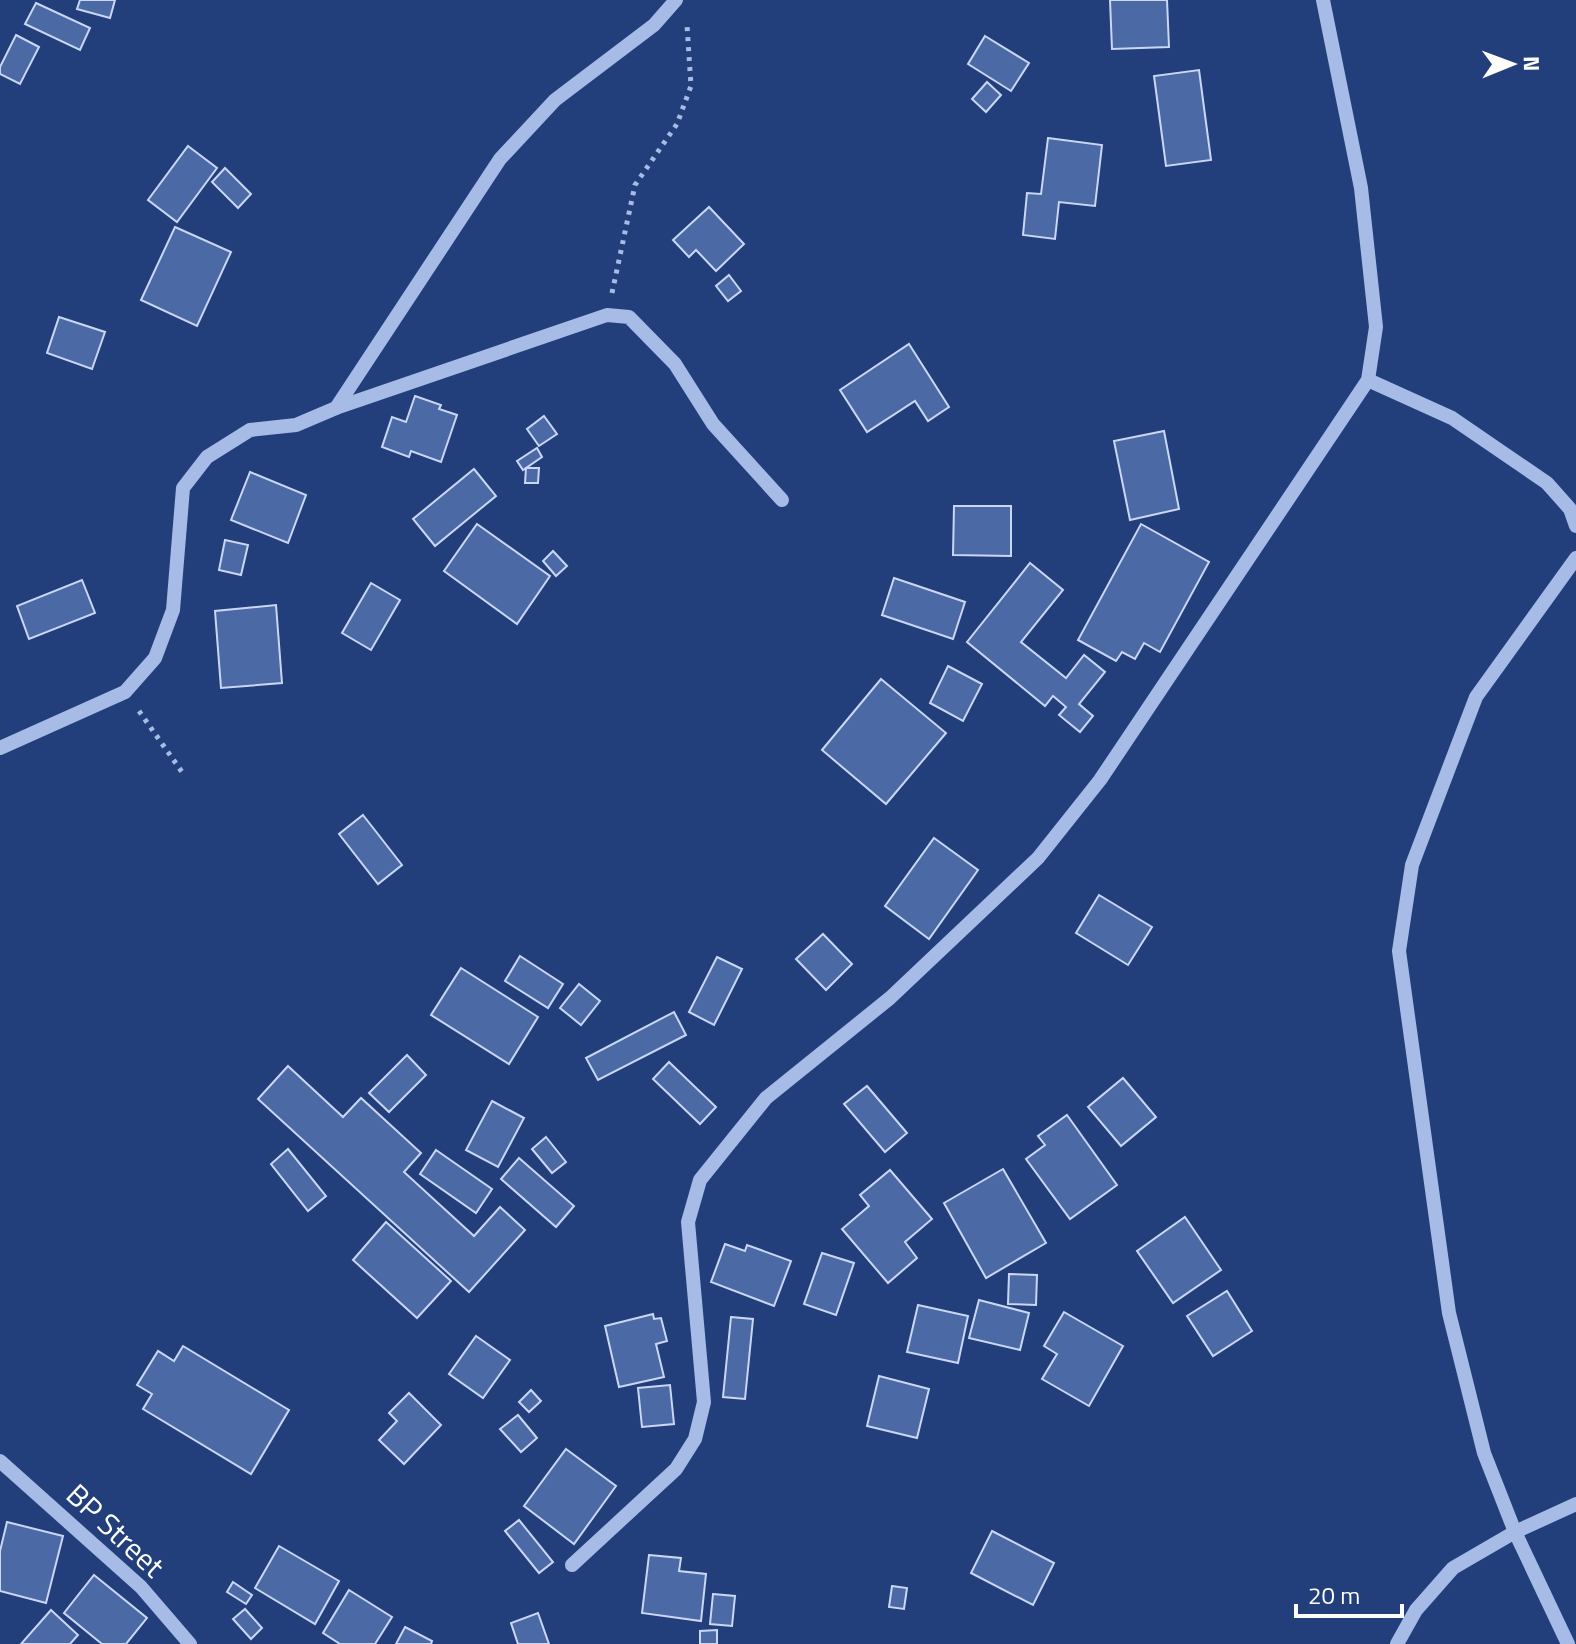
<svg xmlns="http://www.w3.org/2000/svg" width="1576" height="1644" font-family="'Titillium Web',sans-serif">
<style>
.building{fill:#4b69a4;stroke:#c9d7f4;stroke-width:2}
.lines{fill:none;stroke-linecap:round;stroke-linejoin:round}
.path{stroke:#a6bbe5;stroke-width:5;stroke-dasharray:4 6;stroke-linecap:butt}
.minor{stroke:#a6bbe5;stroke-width:14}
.labels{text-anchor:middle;stroke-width:6;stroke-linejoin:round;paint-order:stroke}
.street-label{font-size:30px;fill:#fff;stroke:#233f7b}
</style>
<rect width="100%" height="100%" fill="#233f7b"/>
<g class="building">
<polygon points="80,0 115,0 110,18 77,9"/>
<polygon points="1110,0 1167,0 1169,47 1112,49"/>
<polygon points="36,3 90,28 80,50 25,24"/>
<polygon points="16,35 39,47 20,84 0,74 0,67"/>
<polygon points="985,36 1029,63 1011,91 968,64"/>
<polygon points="1199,70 1211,160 1166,166 1154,76"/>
<polygon points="987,82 1001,95 986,112 972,99"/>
<polygon points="1048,138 1102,145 1095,206 1059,202 1055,239 1023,235 1027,193 1041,194"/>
<polygon points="188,146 217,168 177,222 148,200"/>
<polygon points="225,168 251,194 238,208 212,182"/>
<polygon points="709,207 744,244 716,271 696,250 689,257 673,240"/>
<polygon points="175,227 231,252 197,326 141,300"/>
<polygon points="729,275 741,291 728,301 716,286"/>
<polygon points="59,317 105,332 92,369 47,353"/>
<polygon points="909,344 949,407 928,421 915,401 867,432 840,390"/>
<polygon points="415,396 441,405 439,409 457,415 441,462 411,451 409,457 382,447 392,417 406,422"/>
<polygon points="544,416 557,434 539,446 527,429"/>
<polygon points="1164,431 1179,509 1130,520 1114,441"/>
<polygon points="537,448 542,457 523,470 517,461"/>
<polygon points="526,468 539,468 538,483 525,483"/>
<polygon points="474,469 496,496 435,546 413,519"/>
<polygon points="250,472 306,495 288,543 231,520"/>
<polygon points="954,506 1011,506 1011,556 953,555"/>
<polygon points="477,524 550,576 517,624 444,571"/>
<polygon points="1141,524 1209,562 1160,652 1144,643 1135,659 1122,652 1116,661 1078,640"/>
<polygon points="225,540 248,545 241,575 219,570"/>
<polygon points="553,551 567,566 556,576 543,561"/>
<polygon points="1030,563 1063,590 1021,642 1066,678 1084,655 1105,672 1079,704 1093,716 1080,732 1059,715 1066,707 1053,696 1045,706 967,642"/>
<polygon points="894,578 965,602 953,639 882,615"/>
<polygon points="82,580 95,613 29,639 17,606"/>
<polygon points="371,583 400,600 371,650 342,633"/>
<polygon points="276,605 282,683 221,688 215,611"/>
<polygon points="948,666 982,684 963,721 930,703"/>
<polygon points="881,679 946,733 886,804 822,750"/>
<polygon points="363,815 402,865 378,884 339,834"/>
<polygon points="934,838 978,870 929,939 885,906"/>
<polygon points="1099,895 1152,927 1128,965 1076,933"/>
<polygon points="823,934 852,964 826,990 796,959"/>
<polygon points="520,956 563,984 548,1008 505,981"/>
<polygon points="717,957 742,969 714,1025 689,1012"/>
<polygon points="461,968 538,1017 509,1064 431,1015"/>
<polygon points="579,984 600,1001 581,1025 560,1008"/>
<polygon points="674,1012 686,1035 598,1080 586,1058"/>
<polygon points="407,1055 426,1075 389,1112 369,1093"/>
<polygon points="669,1062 716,1107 700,1124 653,1079"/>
<polygon points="288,1066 343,1117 361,1098 421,1153 404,1172 474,1236 500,1207 525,1230 469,1292 258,1099"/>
<polygon points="1123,1078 1156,1117 1121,1146 1088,1107"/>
<polygon points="867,1086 907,1133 885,1152 844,1104"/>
<polygon points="492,1101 524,1118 498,1167 466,1150"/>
<polygon points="1067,1115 1117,1185 1070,1219 1026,1159 1045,1145 1038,1136"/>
<polygon points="546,1137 566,1162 552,1173 532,1149"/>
<polygon points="288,1149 326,1196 308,1211 271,1164"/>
<polygon points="436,1150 492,1189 476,1213 420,1174"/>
<polygon points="519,1158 574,1206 556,1227 501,1179"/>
<polygon points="1003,1169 1046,1243 986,1278 944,1203"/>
<polygon points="890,1170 932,1219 905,1242 917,1258 888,1283 842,1229 869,1206 860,1195"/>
<polygon points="1185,1217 1221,1270 1173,1303 1137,1251"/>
<polygon points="386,1222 451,1281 417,1318 353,1260"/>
<polygon points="725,1244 745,1251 747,1245 791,1261 774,1306 711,1282"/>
<polygon points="822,1253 854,1263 836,1315 804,1304"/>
<polygon points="1009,1274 1037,1275 1036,1305 1008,1304"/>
<polygon points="1227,1291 1252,1331 1213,1356 1187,1316"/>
<polygon points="979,1300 1029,1313 1020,1350 969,1338"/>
<polygon points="918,1305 968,1316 958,1363 907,1352"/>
<polygon points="1064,1312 1123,1346 1089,1406 1042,1379 1057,1354 1044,1346"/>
<polygon points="653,1314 654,1319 661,1318 667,1341 656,1344 664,1377 619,1387 605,1326"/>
<polygon points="731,1317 753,1319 745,1399 723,1397"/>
<polygon points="476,1336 510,1360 483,1398 449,1374"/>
<polygon points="183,1346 289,1410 251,1474 143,1409 152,1394 137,1385 158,1351 174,1361"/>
<polygon points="879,1376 929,1389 917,1438 867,1426"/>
<polygon points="670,1385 674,1424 642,1427 638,1388"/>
<polygon points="531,1390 541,1401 529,1412 519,1402"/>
<polygon points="409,1393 441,1425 404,1464 379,1440 397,1421 389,1413"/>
<polygon points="518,1415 537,1438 521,1452 500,1429"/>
<polygon points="566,1449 616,1486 574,1544 524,1506"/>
<polygon points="519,1520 553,1562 539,1573 505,1531"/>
<polygon points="7,1522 63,1536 46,1603 0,1591 0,1551"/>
<polygon points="992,1531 1054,1563 1033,1605 971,1573"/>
<polygon points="279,1546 339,1581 315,1624 255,1588"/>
<polygon points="649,1555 681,1558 679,1571 706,1574 701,1621 642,1613"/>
<polygon points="94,1575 147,1618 126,1644 102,1644 64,1613"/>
<polygon points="233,1582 252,1595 246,1604 227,1592"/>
<polygon points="892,1586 907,1588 904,1609 889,1607"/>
<polygon points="349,1590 392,1617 375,1644 340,1644 323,1633"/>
<polygon points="713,1594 735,1596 732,1626 710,1624"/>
<polygon points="245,1609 262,1628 251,1639 233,1619"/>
<polygon points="51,1610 78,1635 70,1644 21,1644"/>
<polygon points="538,1613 549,1644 518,1644 511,1623"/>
<polygon points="405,1627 432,1641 431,1644 396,1644"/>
<polygon points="717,1630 717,1644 700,1644 700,1631"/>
</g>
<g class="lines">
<g class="path">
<polyline points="612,293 635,185 677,124 691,86 687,25"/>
<polyline points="139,711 182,772"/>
</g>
<g class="minor">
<polyline points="1368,380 1452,418 1547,483 1570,509 1576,526"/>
<polyline points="336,408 607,315 629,317 675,364 713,424 782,500"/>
<polyline points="0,748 125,692 155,658 173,610 183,488 207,457 250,430 296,425 336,408 500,159 555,100 654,25 676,0"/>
<polyline points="0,1461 141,1587 190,1644"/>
<polyline points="572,1565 676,1469 695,1439 704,1402 688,1222 700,1180 766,1098 890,998 1038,858 1100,780 1368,380 1376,327 1361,188 1323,0"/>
<polyline points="1397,1644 1416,1610 1453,1568 1515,1532 1576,1504"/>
<polyline points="1568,1644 1515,1532 1484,1453 1449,1313 1399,951 1412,865 1476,697 1576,558"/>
</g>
</g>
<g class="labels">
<g class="street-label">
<text transform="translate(115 1531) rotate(43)" y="10">BP Street</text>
</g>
</g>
<g transform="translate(1512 64) rotate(89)" stroke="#233f7b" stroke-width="6" paint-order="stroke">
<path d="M0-6L14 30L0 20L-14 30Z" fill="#ffffff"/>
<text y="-12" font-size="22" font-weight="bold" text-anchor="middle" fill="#ffffff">N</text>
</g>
<path d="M1296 1604v12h106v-12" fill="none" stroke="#ffffff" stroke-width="4"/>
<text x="1308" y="1604" font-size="24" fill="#ffffff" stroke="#233f7b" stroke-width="6" paint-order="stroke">20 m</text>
</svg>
